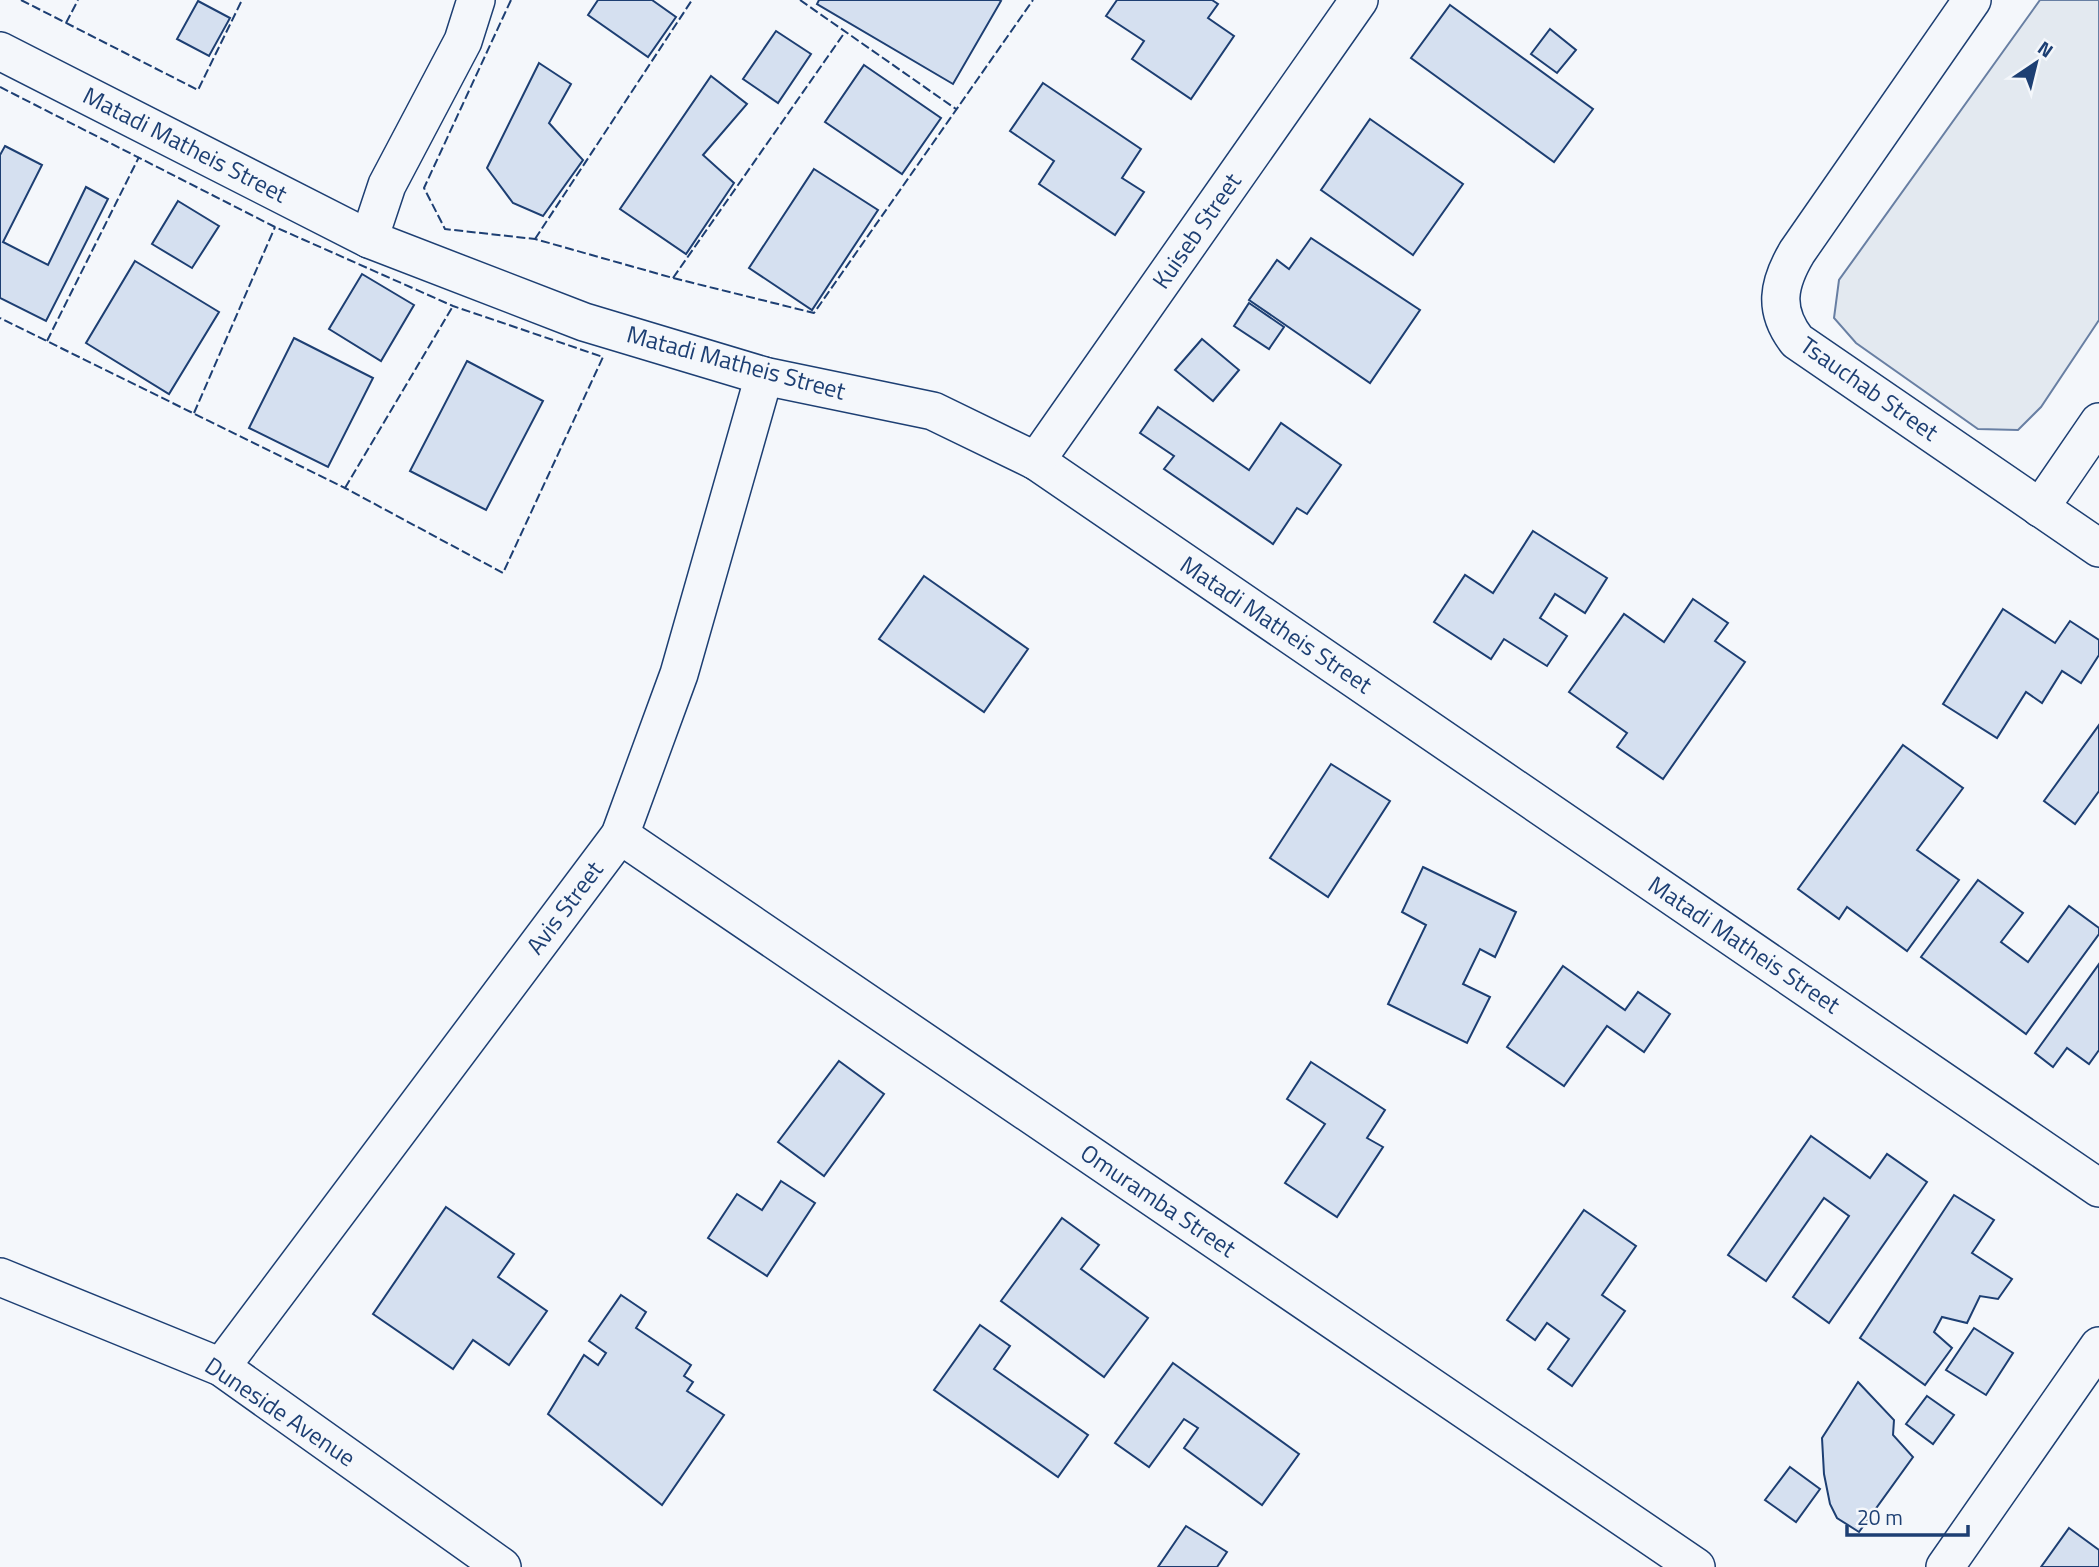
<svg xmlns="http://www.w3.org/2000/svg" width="2099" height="1567" font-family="'Titillium Web',sans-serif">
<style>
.green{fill:#e3e9f0;stroke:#687fa3;stroke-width:2}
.building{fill:#d5e0f0;stroke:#1d3f73;stroke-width:2}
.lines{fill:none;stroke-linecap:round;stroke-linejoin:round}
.minor-casing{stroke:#1d3f73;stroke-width:40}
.minor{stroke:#f4f7fb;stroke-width:37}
.fence{stroke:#1d3f73;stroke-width:2;stroke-dasharray:9 3.5;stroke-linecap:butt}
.labels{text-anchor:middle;stroke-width:5;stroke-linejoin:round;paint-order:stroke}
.street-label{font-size:24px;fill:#1d3f73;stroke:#f4f7fb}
</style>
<rect width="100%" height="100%" fill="#f4f7fb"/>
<polygon class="green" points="2040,0 2099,0 2099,320 2041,407 2018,430 1978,429 1856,343 1834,318 1839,280"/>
<g class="building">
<polygon points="598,0 652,0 676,17 648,57 588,15"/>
<polygon points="819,0 999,0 1001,1 953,84 817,4"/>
<polygon points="1117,0 1212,0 1218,4 1208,18 1234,36 1191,99 1132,59 1144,41 1106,16"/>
<polygon points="198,1 230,18 209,56 177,39"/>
<polygon points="1450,5 1593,109 1554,162 1411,58"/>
<polygon points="1550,29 1576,50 1557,73 1531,54"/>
<polygon points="776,31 811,54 778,103 743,79"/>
<polygon points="539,63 571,84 549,123 583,160 543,216 513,203 487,168"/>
<polygon points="864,65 941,118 902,174 825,122"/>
<polygon points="711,76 747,104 703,155 734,183 686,254 620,209"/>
<polygon points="1043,83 1141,149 1122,178 1144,192 1115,235 1039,184 1054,161 1010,131"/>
<polygon points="1370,119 1463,184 1413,255 1321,190"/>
<polygon points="5,146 42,165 3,242 48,265 86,187 108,199 46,321 0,298 0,155"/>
<polygon points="814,169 878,210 812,310 749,268"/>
<polygon points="178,201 219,226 192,268 152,244"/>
<polygon points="1311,238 1420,310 1370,383 1249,300 1277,260 1289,269"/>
<polygon points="135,261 219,312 169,394 86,343"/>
<polygon points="362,274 414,305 381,361 329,329"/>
<polygon points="1249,303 1284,327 1269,349 1234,326"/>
<polygon points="294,338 373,378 328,467 249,428"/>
<polygon points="1202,339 1239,370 1213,401 1175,370"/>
<polygon points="467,361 543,401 486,510 410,471"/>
<polygon points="1158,407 1249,470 1281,423 1341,465 1307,514 1297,508 1273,544 1164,469 1174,456 1140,433"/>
<polygon points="1533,531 1607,578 1585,613 1555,594 1540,618 1567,636 1547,666 1504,639 1491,659 1434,622 1465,575 1493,593"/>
<polygon points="924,576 1028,649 984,712 879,639"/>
<polygon points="1693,599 1728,623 1715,641 1745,662 1663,779 1617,747 1627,733 1569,692 1624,614 1664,642"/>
<polygon points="2003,609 2055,643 2070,621 2099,640 2099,655 2081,683 2062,671 2042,703 2026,692 1997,738 1943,704"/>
<polygon points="2099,725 2099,791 2075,824 2044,801"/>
<polygon points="1903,745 1963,788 1917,850 1959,880 1907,951 1847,907 1839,919 1798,889"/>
<polygon points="1331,764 1390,801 1328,897 1270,858"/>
<polygon points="1423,867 1516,912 1495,957 1480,949 1463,984 1490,997 1467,1043 1388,1004 1426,925 1402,912"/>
<polygon points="1978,880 2023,913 2001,942 2028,962 2069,906 2099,928 2099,934 2026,1034 1921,957"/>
<polygon points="2099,964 2099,1050 2089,1064 2067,1048 2053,1067 2035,1053"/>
<polygon points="1563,966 1625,1010 1638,992 1670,1014 1644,1052 1607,1026 1564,1086 1507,1047"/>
<polygon points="839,1061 884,1094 824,1176 778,1142"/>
<polygon points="1311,1062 1385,1110 1367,1138 1383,1147 1337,1217 1285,1183 1325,1124 1287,1099"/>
<polygon points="1811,1136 1870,1178 1887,1154 1927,1182 1829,1323 1793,1297 1849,1216 1824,1198 1766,1281 1728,1255"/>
<polygon points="781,1181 815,1203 767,1276 708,1238 737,1194 762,1210"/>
<polygon points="1954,1195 1994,1220 1972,1253 2012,1279 1998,1299 1980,1296 1967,1323 1942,1317 1934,1332 1952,1348 1925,1385 1860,1338"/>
<polygon points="446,1207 514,1254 498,1277 547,1311 509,1365 473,1340 453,1369 373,1314"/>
<polygon points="1584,1210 1636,1246 1602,1295 1625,1311 1572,1386 1548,1369 1569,1339 1547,1323 1535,1340 1507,1320"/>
<polygon points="1062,1218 1099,1245 1081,1269 1148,1318 1104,1377 1001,1301"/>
<polygon points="621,1295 646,1312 636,1328 691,1365 684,1376 693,1382 687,1391 724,1415 662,1505 548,1414 584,1355 598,1365 606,1353 589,1341"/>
<polygon points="980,1325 1010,1346 994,1369 1088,1435 1058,1477 934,1390"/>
<polygon points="1974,1328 2013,1353 1986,1395 1946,1370"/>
<polygon points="1173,1363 1299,1454 1262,1505 1184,1448 1198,1428 1184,1419 1149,1467 1115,1443"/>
<polygon points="1858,1382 1894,1420 1893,1435 1913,1457 1859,1532 1837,1518 1830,1504 1824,1474 1822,1438"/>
<polygon points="1927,1396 1954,1415 1933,1444 1906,1424"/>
<polygon points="1790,1467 1820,1489 1796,1522 1765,1500"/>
<polygon points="1186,1526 1227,1552 1217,1567 1158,1567"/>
<polygon points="2069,1528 2099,1550 2099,1567 2041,1567"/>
</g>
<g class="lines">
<g class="minor-casing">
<g id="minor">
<path d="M 1972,0 L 1797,252 C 1778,284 1773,310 1797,341 L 2099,548"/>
<polyline points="0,51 369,239 584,322 764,376 933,411 1036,461 2099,1188"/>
<polyline points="369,239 387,185 463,41 476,0"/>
<polyline points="1036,461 1359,0"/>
<polyline points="2040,508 2099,422"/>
<polyline points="620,835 1696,1567"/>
<polyline points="0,1277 221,1367 502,1567"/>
<polyline points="221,1367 620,835 679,674 764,376"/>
<polyline points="1945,1567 2099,1346"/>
</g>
</g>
<use href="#minor" class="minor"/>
<g class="fence">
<polyline points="21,0 198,90 242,0"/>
<polyline points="511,0 424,188 445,229 535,239 673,278 814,313 1033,0"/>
<polyline points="800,0 956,109"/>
<polyline points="66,23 78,0"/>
<polyline points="0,87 275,227 453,306 603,357 503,573 345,488 0,318"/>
<polyline points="535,239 692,0"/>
<polyline points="673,278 845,32"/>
<polyline points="47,341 139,157"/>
<polyline points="194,413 275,227"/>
<polyline points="345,488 453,306"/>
</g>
</g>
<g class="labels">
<g class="street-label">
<text transform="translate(185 145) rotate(27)" y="8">Matadi Matheis Street</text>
<text transform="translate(1197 231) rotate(-55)" y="8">Kuiseb Street</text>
<text transform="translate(736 363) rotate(15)" y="8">Matadi Matheis Street</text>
<text transform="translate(1869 389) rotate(35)" y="8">Tsauchab Street</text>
<text transform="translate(1276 625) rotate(34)" y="8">Matadi Matheis Street</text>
<text transform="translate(565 908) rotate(-53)" y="8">Avis Street</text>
<text transform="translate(1744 945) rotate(34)" y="8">Matadi Matheis Street</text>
<text transform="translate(1158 1201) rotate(34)" y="8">Omuramba Street</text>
<text transform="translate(280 1412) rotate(34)" y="8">Duneside Avenue</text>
</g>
</g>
<g transform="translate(2036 63) rotate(35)" stroke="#f4f7fb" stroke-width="5" paint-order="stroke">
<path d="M0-5L12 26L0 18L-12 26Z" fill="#1d3f73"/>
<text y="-10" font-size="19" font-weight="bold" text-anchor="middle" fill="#1d3f73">N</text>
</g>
<path d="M1847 1525v10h121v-10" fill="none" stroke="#1d3f73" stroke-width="3.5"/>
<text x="1857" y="1525" font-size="21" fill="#1d3f73" stroke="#f4f7fb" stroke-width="5" paint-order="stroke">20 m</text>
</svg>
